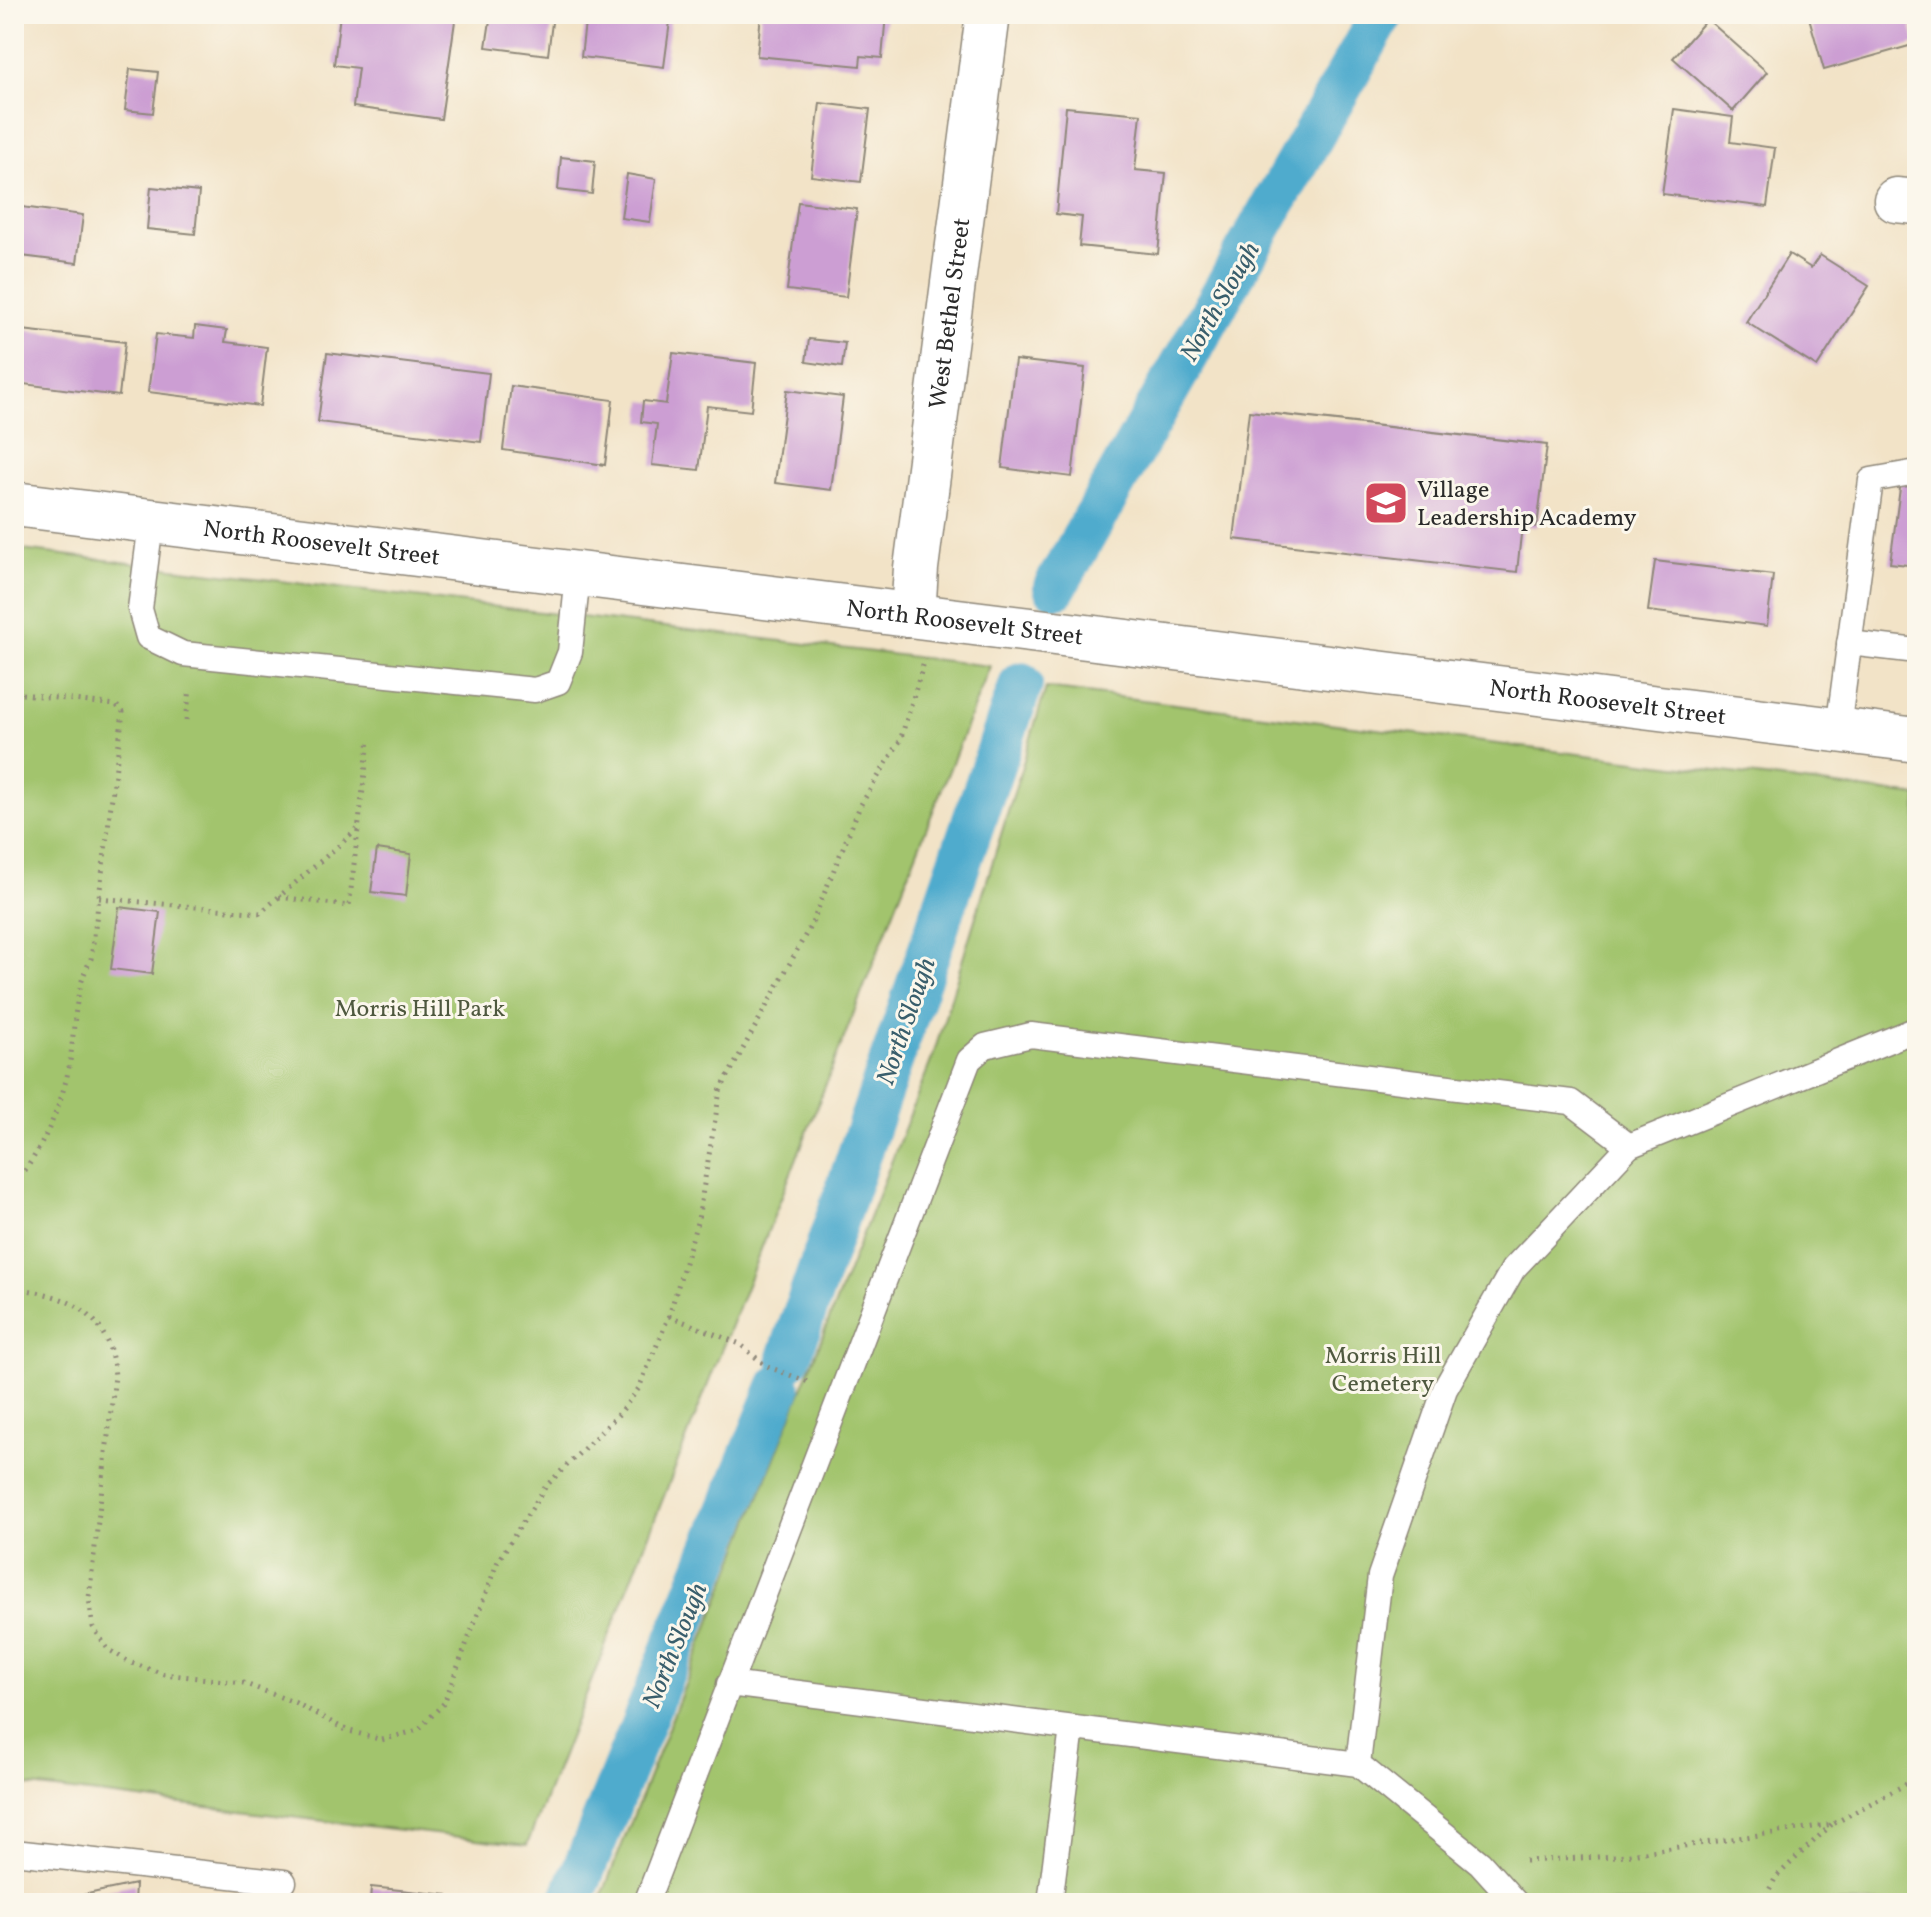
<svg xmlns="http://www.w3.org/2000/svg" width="1931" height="1917" font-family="Vollkorn,serif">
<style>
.green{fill:#a2c46d;stroke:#66784c;stroke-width:2}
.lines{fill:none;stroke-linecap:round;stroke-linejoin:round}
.canal{stroke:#4fabcd;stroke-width:44}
.building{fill:#cc9ed3}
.service-casing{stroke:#8e8779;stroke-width:27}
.minor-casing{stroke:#8e8779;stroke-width:47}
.tertiary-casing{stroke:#8e8779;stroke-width:47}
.path{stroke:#8e8779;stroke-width:5;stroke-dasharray:2 6;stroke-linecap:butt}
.service{stroke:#fff;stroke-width:24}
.minor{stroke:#fff;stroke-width:44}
.tertiary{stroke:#fff;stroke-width:44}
.labels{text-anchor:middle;stroke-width:6;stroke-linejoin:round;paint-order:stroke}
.street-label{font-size:24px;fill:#2b2b2b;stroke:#fbf7ec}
.poi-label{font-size:24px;fill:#2b2b2b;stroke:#fbf7ec;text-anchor:start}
.park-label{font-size:24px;fill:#4f593f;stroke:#fbf7ec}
.water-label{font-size:26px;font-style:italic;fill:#395e6c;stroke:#fbf7ec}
</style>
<rect width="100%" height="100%" fill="#fbf7ec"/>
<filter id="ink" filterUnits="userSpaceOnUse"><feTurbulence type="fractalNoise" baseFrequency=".0125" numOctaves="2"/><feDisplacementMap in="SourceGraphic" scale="16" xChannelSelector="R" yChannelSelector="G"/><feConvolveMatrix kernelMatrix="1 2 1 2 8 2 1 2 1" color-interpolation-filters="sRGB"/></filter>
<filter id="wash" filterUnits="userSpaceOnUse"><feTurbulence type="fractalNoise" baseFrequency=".006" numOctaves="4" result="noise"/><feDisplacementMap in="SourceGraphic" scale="32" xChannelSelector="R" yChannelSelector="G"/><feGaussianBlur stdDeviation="1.8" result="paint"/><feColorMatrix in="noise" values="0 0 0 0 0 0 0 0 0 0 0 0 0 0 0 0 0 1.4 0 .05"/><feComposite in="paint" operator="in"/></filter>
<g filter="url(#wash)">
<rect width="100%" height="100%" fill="#f2e3c7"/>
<g class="green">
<polygon points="14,549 990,666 527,1845 14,1784"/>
<polygon points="1046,688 1917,796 1917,1903 599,1903 933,1056"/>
</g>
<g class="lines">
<g class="canal">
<polyline points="1055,587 1382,14"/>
<polyline points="789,1358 1021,684"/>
<polyline points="570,1903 779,1387"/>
</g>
</g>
<g id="blocks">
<g class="building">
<polygon points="233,14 286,14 285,22"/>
<polygon points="340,14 456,14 441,119 353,107 358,68 334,65"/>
<polygon points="491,14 553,14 548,55 486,47"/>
<polygon points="586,14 671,14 664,67 581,57"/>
<polygon points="761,14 886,14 882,58 861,56 860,66 757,56"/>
<polygon points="1808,14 1908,14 1916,44 1824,70"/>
<polygon points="1707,19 1767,72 1733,111 1673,58"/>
<polygon points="130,69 158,72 153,113 125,110"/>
<polygon points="820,103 870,109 861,182 811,176"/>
<polygon points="1066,107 1141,114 1135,170 1166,173 1158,254 1079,246 1082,217 1056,214"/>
<polygon points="1674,109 1733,117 1730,142 1775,148 1767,207 1662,194"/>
<polygon points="561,157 595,161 592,194 558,190"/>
<polygon points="627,174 656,179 650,222 621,218"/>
<polygon points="151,187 199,192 195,234 147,229"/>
<polygon points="798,202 857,209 846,297 787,290"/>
<polygon points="14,206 83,215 77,263 14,255"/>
<polygon points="1789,254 1811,268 1820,255 1869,286 1817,367 1746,322"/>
<polygon points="195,326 227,330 225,342 267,347 260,406 148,392 156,334 194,338"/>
<polygon points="22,330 125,342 119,396 15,383"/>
<polygon points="809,339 845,343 842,367 806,362"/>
<polygon points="327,353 489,373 481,442 318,422"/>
<polygon points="673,353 756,363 751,411 707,406 699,470 652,465 657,424 641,422 643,401 666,404"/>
<polygon points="1015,360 1085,368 1072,477 1002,468"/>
<polygon points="511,386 613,400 605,465 503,450"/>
<polygon points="787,390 843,397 831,490 775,483"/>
<polygon points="1249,411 1547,445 1537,527 1522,525 1517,572 1234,539"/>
<polygon points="1901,481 1917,484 1917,566 1890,563"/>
<polygon points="1655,561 1773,575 1767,626 1648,611"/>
<polygon points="377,849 411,854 406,896 371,892"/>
<polygon points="119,907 160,912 152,974 111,969"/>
<polygon points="135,1884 134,1903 49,1903 49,1902"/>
<polygon points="371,1887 447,1895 446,1903 370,1903"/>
</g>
</g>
</g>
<g filter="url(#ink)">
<use href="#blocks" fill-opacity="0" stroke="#8e8779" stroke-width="2"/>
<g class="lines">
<g class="service-casing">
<g id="service">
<polyline points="151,523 140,609 148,637 183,654 535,690 558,682 570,652 578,575"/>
<polyline points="1849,643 1917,651"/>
<polyline points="1838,729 1871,480 1917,472"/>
<polyline points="729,1684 1358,1764 1480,1863 1516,1903"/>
<polyline points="1358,1764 1380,1576 1445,1389 1513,1269 1629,1146 1917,1029"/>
<polyline points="14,1852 284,1882"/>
<polyline points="646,1903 969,1060 985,1046 1031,1035 1571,1102 1629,1146"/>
<polyline points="1050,1903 1072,1728"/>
</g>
</g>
<g class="minor-casing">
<g id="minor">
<polyline points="1896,200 1917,202"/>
<path id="s1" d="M 913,615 L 916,568 L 988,14"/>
</g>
</g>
<g class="tertiary-casing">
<g id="tertiary">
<path id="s2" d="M 14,504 L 1917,740"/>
</g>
</g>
<g class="path">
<path d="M 14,693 L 116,705 L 123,712 L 91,959 C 74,990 75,1027 70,1061 C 63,1104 42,1151 14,1185"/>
<polyline points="186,720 190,689"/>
<polyline points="279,897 349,906 369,739"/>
<polyline points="99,898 260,913 358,829"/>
<path d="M 14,1288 C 72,1296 109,1313 115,1376 L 89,1598 L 93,1627 L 108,1649 L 129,1662 L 164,1674 L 243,1683 L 296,1703 L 346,1730 L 382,1740 L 418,1730 L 444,1703 L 498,1561 L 546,1486 L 620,1413 L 639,1388 L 669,1316 L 698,1219 L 720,1091 L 813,921 L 860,806 L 900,741 L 925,659"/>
<polyline points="669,1316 740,1344 766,1366 811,1383"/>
<polyline points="1525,1861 1617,1856 1833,1824 1917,1778"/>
<polyline points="1762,1903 1776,1877 1832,1824"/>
</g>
<use href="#service" class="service"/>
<use href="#minor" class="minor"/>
<use href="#tertiary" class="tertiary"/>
</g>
</g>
<defs>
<g id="school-square" transform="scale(2.3)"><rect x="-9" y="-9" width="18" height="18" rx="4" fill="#d1495b" stroke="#fbf7ec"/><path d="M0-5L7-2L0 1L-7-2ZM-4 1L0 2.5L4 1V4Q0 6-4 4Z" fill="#fff"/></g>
</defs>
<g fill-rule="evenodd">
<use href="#school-square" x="1386" y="503"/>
</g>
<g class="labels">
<g class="street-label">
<text dy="8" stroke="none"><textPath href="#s1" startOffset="304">West Bethel Street</textPath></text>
<text dy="8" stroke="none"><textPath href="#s2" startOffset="310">North Roosevelt Street</textPath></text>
<text dy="8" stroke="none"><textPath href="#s2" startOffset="958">North Roosevelt Street</textPath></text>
<text dy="8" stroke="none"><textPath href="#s2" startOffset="1606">North Roosevelt Street</textPath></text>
</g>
<g class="poi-label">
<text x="1417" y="497">Village<tspan x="1417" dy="28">Leadership Academy</tspan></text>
</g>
<g class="park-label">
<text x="420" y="1016">Morris Hill Park</text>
<text x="1383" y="1363">Morris Hill<tspan x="1383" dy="28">Cemetery</tspan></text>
</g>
<g class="water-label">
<text transform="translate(1219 301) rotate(-60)" y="9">North Slough</text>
<text transform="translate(905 1021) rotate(-71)" y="9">North Slough</text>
<text transform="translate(674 1645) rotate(-68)" y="9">North Slough</text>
</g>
</g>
<rect width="1931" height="1917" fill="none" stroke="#fbf7ec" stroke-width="48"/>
</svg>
